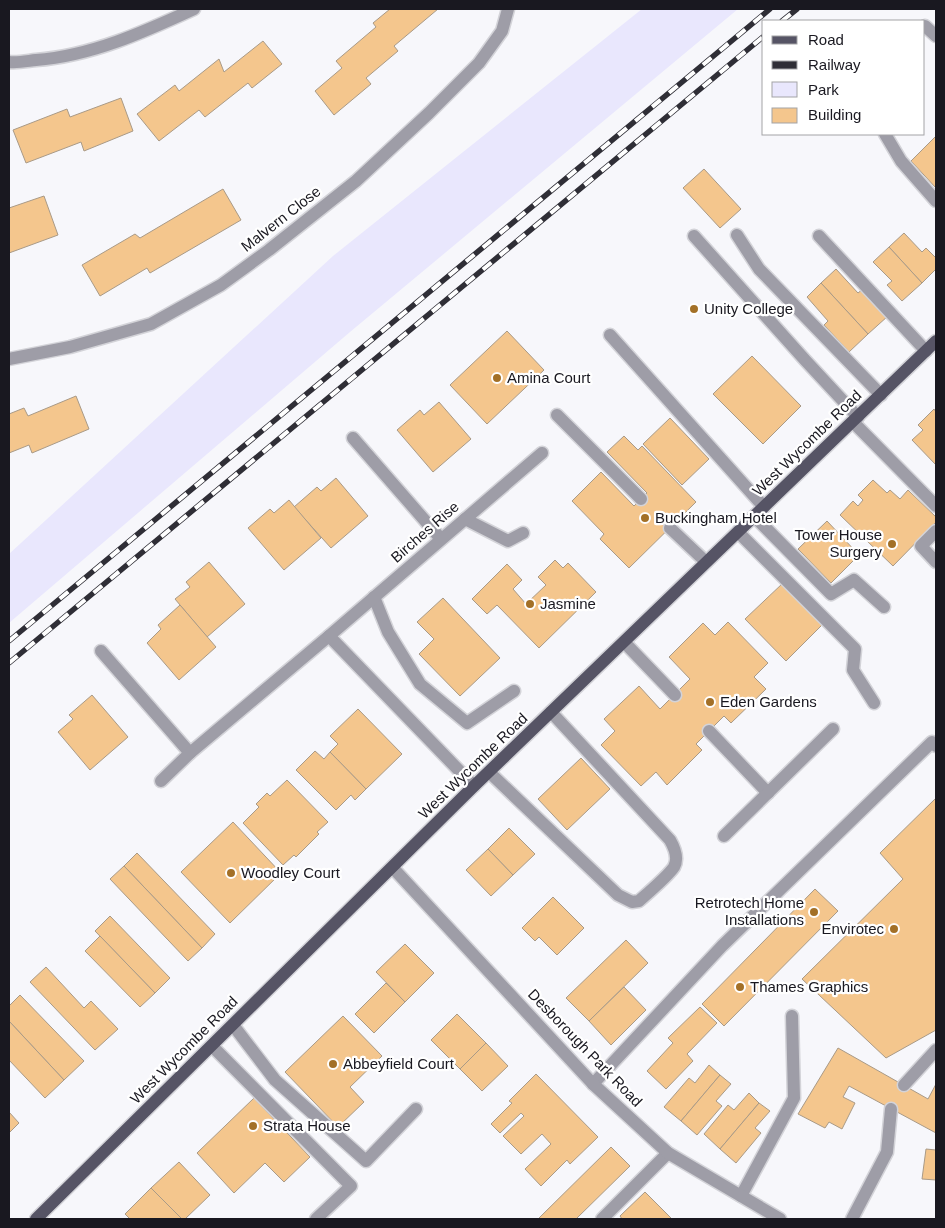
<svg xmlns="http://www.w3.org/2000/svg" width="945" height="1228" font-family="Helvetica,sans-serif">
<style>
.green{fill:#e9e7fd}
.building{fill:#f4c68d;stroke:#a99a87}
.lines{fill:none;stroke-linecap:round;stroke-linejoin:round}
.service-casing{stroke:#d3d3d8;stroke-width:15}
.minor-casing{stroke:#d3d3d8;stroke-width:15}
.primary-casing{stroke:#d3d3d8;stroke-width:15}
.service{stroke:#9e9da7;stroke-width:12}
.minor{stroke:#9e9da7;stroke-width:12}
.primary{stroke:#565465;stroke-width:12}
.rail-casing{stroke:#2f2e36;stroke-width:5.5}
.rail{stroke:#fff;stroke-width:4;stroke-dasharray:11;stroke-linecap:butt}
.poi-dot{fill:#a37027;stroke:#fff;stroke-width:2}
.labels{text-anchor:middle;stroke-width:4.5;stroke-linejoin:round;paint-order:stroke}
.street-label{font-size:15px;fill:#191820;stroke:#fff}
.poi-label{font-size:15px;fill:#191820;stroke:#fff;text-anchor:start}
</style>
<rect width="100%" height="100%" fill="#f7f7fb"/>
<polygon class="green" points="642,9 738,9 350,332 9,623 9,554 333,256"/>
<g class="building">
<polygon points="390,9 438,9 394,46 398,51 366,78 371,84 334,115 315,91 342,68 336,61 376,27 373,23"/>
<polygon points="263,41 282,64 252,88 248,83 205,117 199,110 159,141 137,114 175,85 179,91 219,59 224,72"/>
<polygon points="121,98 133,131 84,151 81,142 26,163 13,130 67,109 70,117"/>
<polygon points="936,136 936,188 911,161"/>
<polygon points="704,169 741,209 720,228 683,188"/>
<polygon points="223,189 241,220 150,273 147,268 100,296 82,265 135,234 140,238"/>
<polygon points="44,196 58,235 9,253 9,208"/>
<polygon points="904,233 922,252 926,248 936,258 936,269 922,283 889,247"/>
<polygon points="889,247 922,283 902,301 887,285 892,281 873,262"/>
<polygon points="836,269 858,293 863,289 888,316 868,334 821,283"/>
<polygon points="821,283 868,334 849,352 824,325 828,321 807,297"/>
<polygon points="507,331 544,370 487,424 450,385"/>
<polygon points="752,356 801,406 763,444 713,394"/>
<polygon points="76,396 89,429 32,453 29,445 9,453 9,414 24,408 28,416"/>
<polygon points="439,402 471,439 433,472 397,430 420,410 424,415"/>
<polygon points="934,409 936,412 936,465 912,440 923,430 918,425"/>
<polygon points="670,418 709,459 682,485 643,444"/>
<polygon points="624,436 638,450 642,446 696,502 629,568 600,539 604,534 572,501 601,472 634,506 647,493 607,452"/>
<polygon points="336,478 368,516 331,548 294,507 317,487 321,491"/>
<polygon points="873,480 887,493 890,490 900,499 908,490 936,517 936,522 893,566 840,515 853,501 858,506 863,500 858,495"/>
<polygon points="289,500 321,538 284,570 248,528 270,509 274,513"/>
<polygon points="827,521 859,555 831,583 798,549"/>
<polygon points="555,560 563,568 568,563 596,592 539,648 497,605 487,614 472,599 507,564 522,580 513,589 526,604 546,585 538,577"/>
<polygon points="209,562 245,604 207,637 175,599 190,587 186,582"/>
<polygon points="783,583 823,624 786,661 745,619"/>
<polygon points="443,598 500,658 460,696 419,654 434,639 417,622"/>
<polygon points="180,605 216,647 179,680 147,643 161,629 158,625"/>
<polygon points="728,622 768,663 754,677 766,689 731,723 724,716 696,744 702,750 667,785 656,772 641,786 601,745 615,731 604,719 639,686 660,709 690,679 669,657 703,623 715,635"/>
<polygon points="92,695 128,737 90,770 58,732 73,719 69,715"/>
<polygon points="358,709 402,754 366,789 330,752 338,744 330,736"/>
<polygon points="315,751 324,759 330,752 366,789 355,800 351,795 336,810 296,770"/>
<polygon points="581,758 610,789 567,830 538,799"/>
<polygon points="287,780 328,822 317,832 319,834 296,857 294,855 283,865 243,823 259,807 256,804 267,793 270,796"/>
<polygon points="936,798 936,1030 886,1058 802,979 903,879 880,853"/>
<polygon points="233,822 281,873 230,923 181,872"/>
<polygon points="509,828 535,854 513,875 488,849"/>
<polygon points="488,849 513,875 491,896 466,870"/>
<polygon points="137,853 215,934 202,948 124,866"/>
<polygon points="124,866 202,948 188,961 110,879"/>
<polygon points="815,889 838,911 724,1026 702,1004"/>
<polygon points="553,897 584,928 557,955 539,937 535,941 522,928"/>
<polygon points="110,916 170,978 155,993 95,931"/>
<polygon points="100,936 155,993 140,1007 85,951"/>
<polygon points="626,940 648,963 589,1021 566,998"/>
<polygon points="405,944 434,973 405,1002 376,972"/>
<polygon points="46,967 84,1008 91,1001 118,1029 95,1050 30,982"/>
<polygon points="386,983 405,1002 374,1033 355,1014"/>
<polygon points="624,987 646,1010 611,1045 589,1021"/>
<polygon points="20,995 84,1061 64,1080 9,1021 9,1006"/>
<polygon points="700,1007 717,1023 687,1054 693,1061 666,1089 647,1071 673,1043 668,1038"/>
<polygon points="457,1014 486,1043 460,1069 431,1040"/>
<polygon points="343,1016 382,1056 350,1087 364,1102 338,1127 285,1072"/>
<polygon points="9,1021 64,1080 45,1098 9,1060"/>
<polygon points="486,1043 508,1066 482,1091 460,1069"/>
<polygon points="838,1048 928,1099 936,1084 936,1133 849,1086 843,1097 855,1103 842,1129 829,1122 825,1128 798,1114"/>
<polygon points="709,1065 720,1075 681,1121 664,1107 689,1078 695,1083"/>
<polygon points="536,1074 598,1137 570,1164 567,1160 541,1186 525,1169 551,1144 542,1134 521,1154 503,1136 524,1116 521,1113 500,1133 491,1124 512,1103 509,1101"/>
<polygon points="720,1075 731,1084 716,1101 722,1106 697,1135 681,1121"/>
<polygon points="749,1093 759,1103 720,1149 704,1134 728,1105 734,1110"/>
<polygon points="254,1098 310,1157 284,1182 265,1163 234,1193 197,1153"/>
<polygon points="759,1103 770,1111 755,1128 761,1133 736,1163 720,1149"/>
<polygon points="9,1112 19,1123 9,1133"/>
<polygon points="611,1147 630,1166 576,1219 538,1219"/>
<polygon points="926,1149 936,1150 936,1180 922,1179"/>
<polygon points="179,1162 210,1195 185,1219 182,1219 151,1188"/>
<polygon points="151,1188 182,1219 130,1219 125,1214"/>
<polygon points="645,1192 672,1219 622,1219 620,1216"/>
</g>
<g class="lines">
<g class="service-casing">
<g id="service">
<polyline points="925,26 936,36"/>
<polyline points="885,134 901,161 936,201"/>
<polyline points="737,235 759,269 881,395"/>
<polyline points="694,236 805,360 858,417"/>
<polyline points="819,236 926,351"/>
<polyline points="610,335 764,507"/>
<polyline points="557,415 641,499"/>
<polyline points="853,422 936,506"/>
<polyline points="353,438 441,539"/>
<polyline points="754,516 831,594 854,580 884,607"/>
<polyline points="465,519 508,541 523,533"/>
<polyline points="670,528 706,562"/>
<polyline points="936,531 921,546 936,562"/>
<polyline points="738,532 855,649 853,670 874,703"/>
<polyline points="374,597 388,632 420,684 467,723 514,691"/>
<polyline points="624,642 675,695"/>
<polyline points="101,651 190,753"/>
<polyline points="709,731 768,793"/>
<path d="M 489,772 L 618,895 L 632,902 L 639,901 C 648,893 668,876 674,867 C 679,858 674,847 670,840 L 551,712"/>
<polyline points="724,836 833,729"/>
<polyline points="233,1025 275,1080 366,1161 416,1109"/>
<polyline points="212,1046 351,1186 316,1219"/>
<polyline points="593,1084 722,946 932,742 936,746"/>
<polyline points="904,1085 936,1050"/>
<polyline points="741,1196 794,1098 792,1016"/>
<polyline points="602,1219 668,1153"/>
<polyline points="852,1219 887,1152 891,1109"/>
</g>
</g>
<g class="minor-casing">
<g id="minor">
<path d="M 9,62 C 18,63 27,61 36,60 C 91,56 144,32 194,9"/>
<polyline points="9,359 70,347 151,324 221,285 269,250 356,181 429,113 479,63 502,31 508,9"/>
<polyline points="161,781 190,753 329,636"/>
<polyline points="474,786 329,636 542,453"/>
<polyline points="393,868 593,1084 668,1153 780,1219"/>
</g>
</g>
<g class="primary-casing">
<polyline id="primary" points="36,1219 474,786 936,341"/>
</g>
<use href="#service" class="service"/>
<use href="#minor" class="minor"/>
<use href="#primary" class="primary"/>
<g class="rail-casing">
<g id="rail">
<polyline points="782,21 797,9"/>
<polyline points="9,641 770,9"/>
<polyline points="9,663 764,36"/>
</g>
</g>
<use href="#rail" class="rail"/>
</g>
<g class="poi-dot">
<circle cx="694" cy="309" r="5"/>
<circle cx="497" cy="378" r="5"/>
<circle cx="645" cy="518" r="5"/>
<circle cx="892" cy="544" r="5"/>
<circle cx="530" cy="604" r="5"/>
<circle cx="710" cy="702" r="5"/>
<circle cx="231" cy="873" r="5"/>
<circle cx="814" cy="912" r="5"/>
<circle cx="894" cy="929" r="5"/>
<circle cx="740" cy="987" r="5"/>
<circle cx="333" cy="1064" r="5"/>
<circle cx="253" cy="1126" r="5"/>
</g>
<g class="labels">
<g class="street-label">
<text transform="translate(281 219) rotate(-38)" y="5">Malvern Close</text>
<text transform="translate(807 443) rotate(-44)" y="5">West Wycombe Road</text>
<text transform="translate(425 532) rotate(-41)" y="5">Birches Rise</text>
<text transform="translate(473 766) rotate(-44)" y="5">West Wycombe Road</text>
<text transform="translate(585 1048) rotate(46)" y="5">Desborough Park Road</text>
<text transform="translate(184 1050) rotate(-45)" y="5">West Wycombe Road</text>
</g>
<g class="poi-label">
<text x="704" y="314">Unity College</text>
<text x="507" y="383">Amina Court</text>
<text x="655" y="523">Buckingham Hotel</text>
<text x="882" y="540" text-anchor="end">Tower House<tspan x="882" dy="17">Surgery</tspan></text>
<text x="540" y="609">Jasmine</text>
<text x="720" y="707">Eden Gardens</text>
<text x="241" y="878">Woodley Court</text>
<text x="804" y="908" text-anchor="end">Retrotech Home<tspan x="804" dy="17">Installations</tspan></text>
<text x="884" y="934" text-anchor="end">Envirotec</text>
<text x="750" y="992">Thames Graphics</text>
<text x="343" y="1069">Abbeyfield Court</text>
<text x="263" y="1131">Strata House</text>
</g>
</g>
<rect width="945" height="1228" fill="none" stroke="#191820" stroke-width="20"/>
<rect x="762" y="20" width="162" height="115" fill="#ffffff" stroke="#a3a3a6"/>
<rect x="772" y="36" width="25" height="8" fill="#565465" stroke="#a3a3a6"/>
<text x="808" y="45" font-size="15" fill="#191820">Road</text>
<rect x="772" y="61" width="25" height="8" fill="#2f2e36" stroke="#a3a3a6"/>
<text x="808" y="70" font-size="15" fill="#191820">Railway</text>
<rect x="772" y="82" width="25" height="15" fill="#e9e7fd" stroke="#a3a3a6"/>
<text x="808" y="95" font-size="15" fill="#191820">Park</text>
<rect x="772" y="108" width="25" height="15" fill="#f4c68d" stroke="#a3a3a6"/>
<text x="808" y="120" font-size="15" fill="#191820">Building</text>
</svg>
